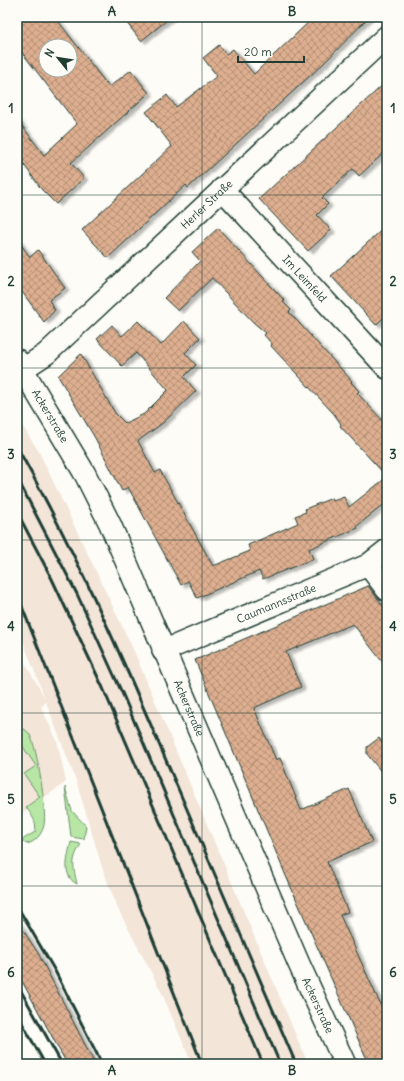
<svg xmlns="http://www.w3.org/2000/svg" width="404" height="1081" font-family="Delius,sans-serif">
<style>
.built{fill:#f3e5d8}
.green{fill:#b8e6a5;stroke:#6c926c}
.building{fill:url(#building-cross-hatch);stroke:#1f3d34;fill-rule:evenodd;filter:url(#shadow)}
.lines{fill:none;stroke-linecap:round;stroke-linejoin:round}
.street-casing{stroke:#1f3d34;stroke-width:24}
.street{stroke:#fdfcf7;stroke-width:21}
.rail{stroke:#1f3d34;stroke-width:3}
.grid{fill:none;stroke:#1f3d34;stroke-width:1;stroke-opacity:0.55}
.labels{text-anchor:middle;stroke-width:3;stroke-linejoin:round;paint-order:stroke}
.street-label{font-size:11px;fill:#1f3d34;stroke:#fdfcf7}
.neatline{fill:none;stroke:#1f3d34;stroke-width:1.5}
.grid-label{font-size:13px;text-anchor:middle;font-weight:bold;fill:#1f3d34}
</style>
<defs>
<pattern id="building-cross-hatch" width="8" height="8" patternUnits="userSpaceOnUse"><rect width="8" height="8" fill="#ddae8f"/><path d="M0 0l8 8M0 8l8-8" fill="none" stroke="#b38f76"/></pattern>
<filter id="shadow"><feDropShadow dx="4.5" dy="2.5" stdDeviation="1" flood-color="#0004"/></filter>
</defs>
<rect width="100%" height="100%" fill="#fdfcf7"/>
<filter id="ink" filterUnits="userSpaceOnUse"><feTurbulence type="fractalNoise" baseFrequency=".025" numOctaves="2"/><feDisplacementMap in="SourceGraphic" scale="8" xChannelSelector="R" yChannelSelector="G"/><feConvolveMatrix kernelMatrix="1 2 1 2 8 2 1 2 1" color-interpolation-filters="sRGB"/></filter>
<g filter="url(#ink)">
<polygon class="built" points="17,417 39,452 133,649 308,1064 192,1064 161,991 118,909 102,867 76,780 46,702 41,707 57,741 66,782 17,817 17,649 45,698 17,626"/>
<g class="green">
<path d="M 17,728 C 23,728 27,730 30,735 C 37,747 47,811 44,825 C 42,834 35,843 26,844 L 22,840 L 35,832 C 38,822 31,815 26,807 L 40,797 L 24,774 L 36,766 L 17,738 Z"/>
<polygon points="65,787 72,811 86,826 84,839 71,837"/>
<path d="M 71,842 L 81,844 C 71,861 73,865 77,884 C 61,876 68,856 71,842 Z"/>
</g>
<g class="building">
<path d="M 17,17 L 55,17 L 109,87 L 131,70 L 149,93 L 71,163 L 84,178 L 56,204 L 42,190 L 17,155 L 17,119 L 44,155 L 77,124 L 17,46 ZM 46,46 L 70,46 L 70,70 L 46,70 Z"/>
<polygon points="122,17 171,17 141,41"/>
<polygon points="314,17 369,17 323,64 188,188 186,185 108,258 82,230 172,146 146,112 167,95 176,107 217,76 203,58 219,45 226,54 233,49 254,74"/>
<polygon points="387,81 387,150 359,176 353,169 322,198 328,204 317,215 331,230 308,251 259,199"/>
<polygon points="387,225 387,314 376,325 331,276"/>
<polygon points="218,228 285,301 283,302 291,310 289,312 352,381 351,382 359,391 357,393 387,425 387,502 357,526 358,528 309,549 313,559 263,579 259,571 197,598 188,581 181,585 128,487 122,491 95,438 58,376 81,354 115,413 125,423 144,414 168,390 136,353 122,366 97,339 112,325 122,336 138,321 161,345 184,321 200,338 185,353 196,365 184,377 196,391 164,422 138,441 155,473 160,470 213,566 250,551 248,545 298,523 295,516 306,512 305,509 332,498 333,501 344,497 349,507 387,477 340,426 341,424 334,414 271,346 272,344 264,335 266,333 253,322 212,278 178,311 164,298 200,261 192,252"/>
<polygon points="17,239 30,257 38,250 65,288 49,300 55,310 44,322 17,285"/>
<polygon points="368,586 387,611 387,668 353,624 286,652 301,687 254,708 276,760 280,758 301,810 349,789 372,842 327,862 348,912 340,915 387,1019 387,1064 369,1064 286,876 195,660"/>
<polygon points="379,738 387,748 387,779 367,754 367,747"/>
<polygon points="17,921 38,953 95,1064 67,1064 17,972"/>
</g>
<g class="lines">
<g class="street-casing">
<g id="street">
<path id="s1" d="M 222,189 L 387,368"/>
<path id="s2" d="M 17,360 L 85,474 L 110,524 L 299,964 L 345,1064"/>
<path id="s3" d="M 23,369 L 46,354 L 387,36"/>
<polyline points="368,565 387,590"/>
<path id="s4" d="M 163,651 L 368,565 L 387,550"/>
</g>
</g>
<use href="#street" class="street"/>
<g class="rail">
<path d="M 17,447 C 77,554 126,666 174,779 C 215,874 255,969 296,1064"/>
<polyline points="17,478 77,594 123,695 280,1064"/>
<polyline points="17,512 52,579 103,688 263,1064"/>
<polyline points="17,594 202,1064"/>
<polyline points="17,906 55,971 102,1064"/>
<polyline points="17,984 62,1064"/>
<polyline points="17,1014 45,1064"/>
</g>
</g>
</g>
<path class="grid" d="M 202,17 L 202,1064M 17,195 L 387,195M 17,368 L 387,368M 17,540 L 387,540M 17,713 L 387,713M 17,886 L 387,886"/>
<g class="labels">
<g class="street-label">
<text dy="4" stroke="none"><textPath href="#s3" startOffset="247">Herler Straße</textPath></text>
<text dy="4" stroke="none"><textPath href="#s1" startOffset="122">Im Leimfeld</textPath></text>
<text dy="4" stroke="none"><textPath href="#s2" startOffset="65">Ackerstraße</textPath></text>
<text dy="4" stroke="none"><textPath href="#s4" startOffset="123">Caumannsstraße</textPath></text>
<text dy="4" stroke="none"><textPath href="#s2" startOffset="389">Ackerstraße</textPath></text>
<text dy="4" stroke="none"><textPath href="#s2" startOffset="713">Ackerstraße</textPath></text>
</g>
</g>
<rect width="404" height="1081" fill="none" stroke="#fdfcf7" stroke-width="44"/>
<g transform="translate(58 58) rotate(300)"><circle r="19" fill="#fdfcf7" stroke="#a4b0a9"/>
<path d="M0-3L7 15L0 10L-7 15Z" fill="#1f3d34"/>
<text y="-6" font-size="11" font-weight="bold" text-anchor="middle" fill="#1f3d34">N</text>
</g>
<path d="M238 56v6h66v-6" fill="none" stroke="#1f3d34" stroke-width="2"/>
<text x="244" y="56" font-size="12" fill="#1f3d34" stroke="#fdfcf7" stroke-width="3" paint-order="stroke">20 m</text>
<rect x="22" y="22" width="360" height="1037" class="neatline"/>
<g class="grid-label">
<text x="112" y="16">A</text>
<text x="292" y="16">B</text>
<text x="11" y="113">1</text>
<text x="393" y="113">1</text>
<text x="11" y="286">2</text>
<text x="393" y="286">2</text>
<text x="11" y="459">3</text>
<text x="393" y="459">3</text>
<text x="11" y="631">4</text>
<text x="393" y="631">4</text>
<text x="11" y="804">5</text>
<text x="393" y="804">5</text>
<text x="11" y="977">6</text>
<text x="393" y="977">6</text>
<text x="112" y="1075">A</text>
<text x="292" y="1075">B</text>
</g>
</svg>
